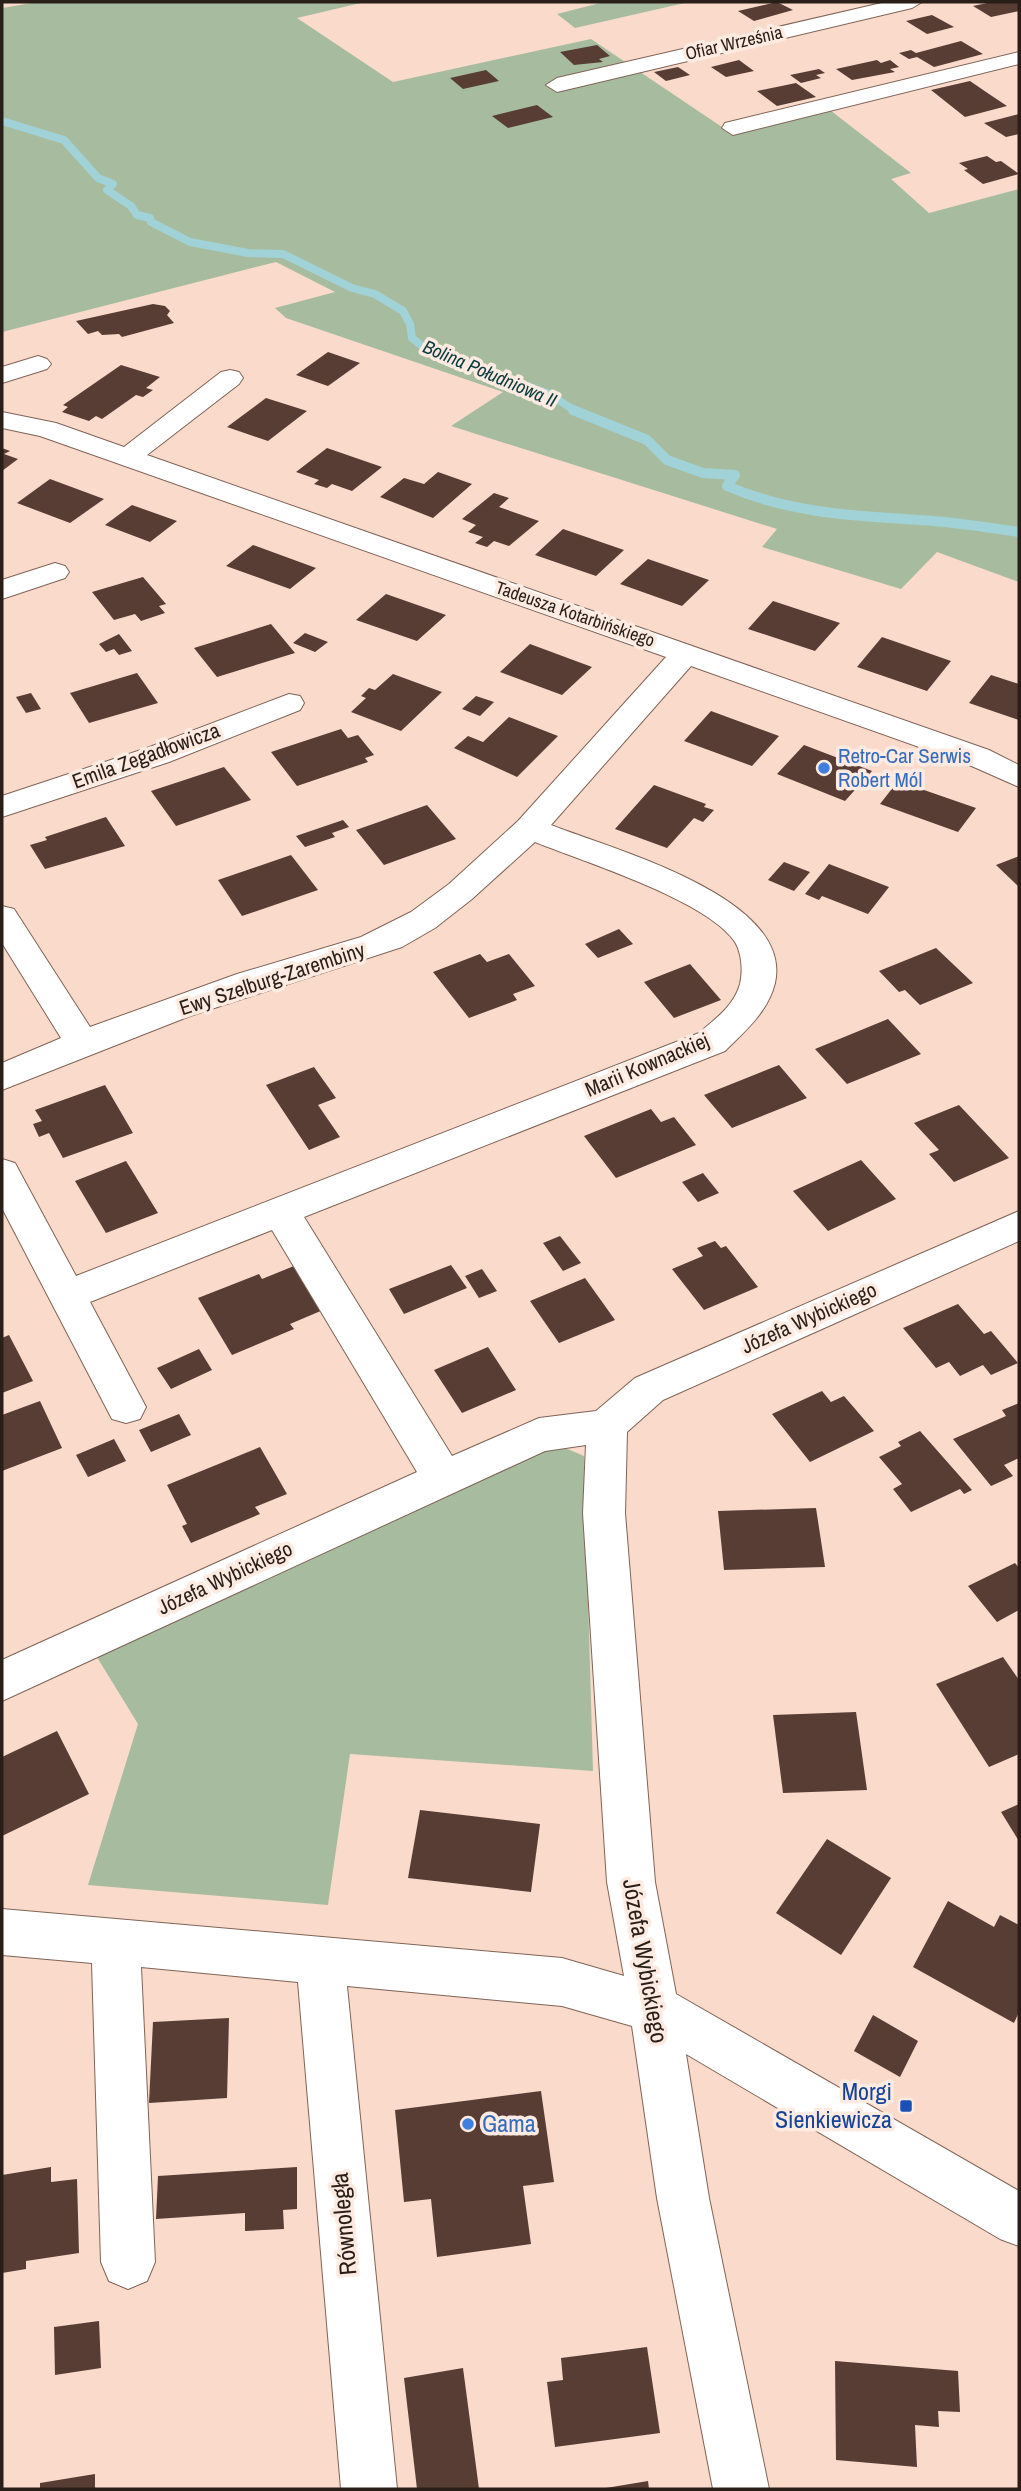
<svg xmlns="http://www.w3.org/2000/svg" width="1021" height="2491" font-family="'Archivo Narrow',sans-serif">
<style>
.green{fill:#a7bc9e}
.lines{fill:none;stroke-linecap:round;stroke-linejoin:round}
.stream-far1{stroke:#a0d2d7;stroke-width:8}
.stream{stroke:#a0d2d7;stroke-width:10}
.building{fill:#583d35}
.minor-casing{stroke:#7f6457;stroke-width:2}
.minor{fill:#fff;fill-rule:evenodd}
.shop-dot{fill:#3f7fe0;stroke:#fdeae1;stroke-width:2.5}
.transit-dot{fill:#1a4fb4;stroke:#fdeae1;stroke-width:2.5}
.labels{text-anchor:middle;stroke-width:7;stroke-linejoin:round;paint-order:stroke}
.far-street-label{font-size:18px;fill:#2a1e19;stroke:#fdeae1}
.far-water-label{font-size:19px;font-style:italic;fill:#0b3b3f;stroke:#fdeae1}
.street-label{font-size:21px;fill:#2a1e19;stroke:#fdeae1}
.shop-label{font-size:21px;fill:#366cbe;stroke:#fdeae1;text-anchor:start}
.near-street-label{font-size:24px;fill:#2a1e19;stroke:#fdeae1}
.near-transit-label{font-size:24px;fill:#164399;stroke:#fdeae1;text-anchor:end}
.near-shop-label{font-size:24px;fill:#366cbe;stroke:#fdeae1;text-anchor:start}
</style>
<rect width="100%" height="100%" fill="#f9dacb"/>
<g class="green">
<polygon points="38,2 365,2 297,18 393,82 591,39 722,127 821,103 911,173 891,179 929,213 1019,189 1019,582 937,552 901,589 762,547 777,529 451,426 503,392 286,318 275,308 335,292 276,262 2,332 2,8"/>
<polygon points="604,2 689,2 575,28 557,14"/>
<polygon points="551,1442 584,1456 593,1771 350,1754 328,1905 88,1885 138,1724 92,1649"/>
</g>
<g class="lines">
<polyline class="stream-far1" points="2,121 64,140 98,178 113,184 107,190 131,206 137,215 150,218 151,222 190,242 248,253 283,254 352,288 375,294 403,311 410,324 412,338 427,350 549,394 577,412"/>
<path class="stream" d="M 573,410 L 647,440 L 667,460 L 703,473 L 735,475 L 727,486 C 794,515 862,516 933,521 C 962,523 990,528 1019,532"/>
</g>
<g class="building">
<polygon points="777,2 793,10 754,21 738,11"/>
<polygon points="992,2 1015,2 1019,4 1019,11 991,17 973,6"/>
<polygon points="932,15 954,27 927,34 906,21"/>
<polygon points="961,41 983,54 934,67 917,57 909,59 899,53 911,50 916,53"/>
<polygon points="597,45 610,56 599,59 603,62 574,65 560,52"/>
<polygon points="739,60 754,71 726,77 711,67"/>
<polygon points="877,60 881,63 890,60 899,67 890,69 895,72 852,80 836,69"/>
<polygon points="678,67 690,75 666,81 654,72"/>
<polygon points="819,69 825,73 816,75 821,78 801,83 790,75"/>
<polygon points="486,70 499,81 463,89 450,78"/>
<polygon points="970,81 989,94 1007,106 965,117 931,90"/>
<polygon points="796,83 816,97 777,106 757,91"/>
<polygon points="537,105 553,117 508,128 492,116"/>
<polygon points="1019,114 1019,134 1006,137 984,123"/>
<polygon points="987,156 996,162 1001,161 1019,174 983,184 964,170 968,169 959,163"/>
<polygon points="153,304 165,306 170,311 167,315 174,323 122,337 119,334 102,335 98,331 88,334 76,321"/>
<polygon points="328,352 360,363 328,386 296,375"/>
<polygon points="121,365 160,377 146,388 153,390 143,397 136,395 102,419 96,416 89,421 62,412 68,407 63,405"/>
<polygon points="266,398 307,411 268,441 227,427"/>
<polygon points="2,448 10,451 4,454 18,459 2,471"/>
<polygon points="327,448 382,467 352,491 332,484 327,488 314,484 319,480 296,472"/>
<polygon points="438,472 472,484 433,518 380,497 404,478 424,484"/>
<polygon points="50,479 104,499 70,523 17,503"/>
<polygon points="494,493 509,498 499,507 539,521 509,546 494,541 487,547 475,543 483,537 468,532 476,525 462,519"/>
<polygon points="132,505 177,521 150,542 105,525"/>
<polygon points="563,529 624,550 596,576 535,555"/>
<polygon points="253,545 316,568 290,589 226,566"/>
<polygon points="648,559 709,580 682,606 620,584"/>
<polygon points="143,577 166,604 159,606 165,613 141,621 135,614 114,620 92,592"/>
<polygon points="386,594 446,615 417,641 356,620"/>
<polygon points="773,601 840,623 815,651 748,629"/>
<polygon points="271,624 295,653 217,677 194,648"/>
<polygon points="305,633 328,642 315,652 293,643"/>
<polygon points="119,634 132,651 119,655 114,649 106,652 99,644"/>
<polygon points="882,637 951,661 927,691 857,667"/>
<polygon points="530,644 592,667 562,695 500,672"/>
<polygon points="137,673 158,703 89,723 70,693"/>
<polygon points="393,674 442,692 401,731 351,712 366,698 361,696 369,688 375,690"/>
<polygon points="991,675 1019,684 1019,720 969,703"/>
<polygon points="31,693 41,709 26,713 16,697"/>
<polygon points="476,696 494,702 480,716 462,709"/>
<polygon points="711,711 779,736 752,766 684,741"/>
<polygon points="509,717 558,736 517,777 454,748 468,736 483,742"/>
<polygon points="341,729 348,738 358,735 374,755 365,758 368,762 297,786 271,752"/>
<polygon points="804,745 872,771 845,801 777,774"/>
<polygon points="224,767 251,800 176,826 151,791"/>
<polygon points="898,781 976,808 958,832 880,804"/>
<polygon points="654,785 706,804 704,807 714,810 703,822 694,818 667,848 615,829"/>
<polygon points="427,805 456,839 384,865 356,830"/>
<polygon points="106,817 125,846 45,869 30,845 47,840 45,837"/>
<polygon points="343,820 349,827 332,833 335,837 305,847 296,836"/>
<polygon points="291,855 318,890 242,916 218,880"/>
<polygon points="1019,856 1019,887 996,865"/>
<polygon points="784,862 810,872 794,891 768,880"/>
<polygon points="829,864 889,887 868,914 822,896 819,900 805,894"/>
<polygon points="619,929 633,944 598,958 585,944"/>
<polygon points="936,948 973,983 920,1005 905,990 899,992 879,971"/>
<polygon points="480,954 487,962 509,954 535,986 513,994 517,1000 469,1018 433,972"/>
<polygon points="690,964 721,1000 674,1018 644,982"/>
<polygon points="888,1019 921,1054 847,1084 815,1049"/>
<polygon points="779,1065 807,1098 732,1128 704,1095"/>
<polygon points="314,1067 336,1098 318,1105 340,1137 309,1150 266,1085"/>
<polygon points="105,1085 133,1133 63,1158 49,1133 39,1137 33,1124 42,1121 35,1110"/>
<polygon points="959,1105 1009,1158 954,1182 929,1154 939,1150 914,1123"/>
<polygon points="651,1109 661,1122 674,1117 696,1145 616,1178 584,1136"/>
<polygon points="861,1160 896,1199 828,1231 793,1191"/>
<polygon points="126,1161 158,1213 106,1233 75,1181"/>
<polygon points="703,1173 719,1193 698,1202 682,1182"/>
<polygon points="560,1236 581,1263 563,1271 543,1243"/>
<polygon points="715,1241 721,1248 726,1246 758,1287 704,1310 672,1269 703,1256 697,1248"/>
<polygon points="451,1265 467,1288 404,1314 389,1289"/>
<polygon points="294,1266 323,1310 290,1324 294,1329 232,1355 198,1298 259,1274 262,1279"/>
<polygon points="482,1269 497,1291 479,1298 465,1276"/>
<polygon points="585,1278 615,1320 559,1343 530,1301"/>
<polygon points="958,1304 984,1334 991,1331 1018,1363 991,1375 983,1365 960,1376 949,1362 936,1368 903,1328"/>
<polygon points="9,1335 33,1381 2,1393 2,1338"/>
<polygon points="488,1347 516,1390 462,1413 434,1370"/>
<polygon points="199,1349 212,1370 171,1389 157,1368"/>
<polygon points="822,1391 831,1402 844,1396 874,1431 810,1462 772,1414"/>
<polygon points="40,1401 62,1448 2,1471 2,1415"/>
<polygon points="1019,1403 1019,1458 1004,1465 1013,1476 991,1486 953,1439 1006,1416 1002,1410"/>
<polygon points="179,1414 191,1435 151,1452 139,1430"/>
<polygon points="920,1431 972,1490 964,1494 960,1489 911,1512 893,1489 902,1484 879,1457 901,1446 898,1442"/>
<polygon points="114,1439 126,1461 88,1477 76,1455"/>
<polygon points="260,1447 287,1494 255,1507 260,1514 191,1543 182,1526 187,1524 167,1485"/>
<polygon points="816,1508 825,1567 724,1570 718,1511"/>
<polygon points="1015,1563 1019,1568 1019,1610 997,1622 968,1586"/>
<polygon points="1003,1657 1019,1680 1019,1754 989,1767 936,1684"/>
<polygon points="856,1712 867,1790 783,1793 773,1715"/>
<polygon points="57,1731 89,1794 2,1836 2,1757"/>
<polygon points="1019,1804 1019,1841 1001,1812"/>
<polygon points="420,1810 540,1824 531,1892 408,1878"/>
<polygon points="827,1839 891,1878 841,1955 776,1913"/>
<polygon points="948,1901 994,1927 1000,1915 1019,1925 1019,2012 1014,2023 913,1967"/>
<polygon points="873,2015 918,2041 900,2077 854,2051"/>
<polygon points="229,2018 227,2098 149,2103 153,2022"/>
<polygon points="541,2091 554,2182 523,2186 531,2244 437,2257 431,2199 404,2202 395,2110"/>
<polygon points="51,2167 51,2182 77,2179 79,2253 26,2261 26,2269 2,2273 2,2175"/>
<polygon points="297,2167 297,2209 283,2210 284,2229 245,2231 245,2213 156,2219 158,2176"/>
<polygon points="99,2321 101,2368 55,2375 54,2327"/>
<polygon points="647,2347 660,2433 555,2447 547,2382 563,2380 561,2358"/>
<polygon points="835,2361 958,2371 960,2412 938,2411 939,2427 915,2425 917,2467 836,2460"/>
<polygon points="463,2368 479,2489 417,2489 404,2378"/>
<polygon points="95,2474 95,2489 40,2489 40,2483"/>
<polygon points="648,2481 649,2489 606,2489 606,2488"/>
</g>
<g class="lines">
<g class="minor-casing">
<g id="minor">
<polygon points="886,2 922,2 912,8 557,92 546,85 557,78"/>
<polygon points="1019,52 1019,64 733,135 722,128 725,123"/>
<polygon points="38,356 47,359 51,364 47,369 2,383 2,367"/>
<path d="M 230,370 L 239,372 L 243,378 L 239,384 L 147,455 L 989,750 L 1019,765 L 1019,787 L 967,764 L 691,666 L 551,825 C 611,849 794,897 775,983 C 768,1012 745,1031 725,1051 L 304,1217 L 452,1456 L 539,1418 L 596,1411 L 635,1378 L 1019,1211 L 1019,1241 L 663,1400 L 627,1432 L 625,1513 L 655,1882 L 676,1994 L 1019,2191 L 1019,2246 L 1000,2239 L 686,2054 L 709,2198 L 769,2489 L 713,2489 L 657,2198 L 632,2026 L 562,2006 L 347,1986 L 397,2489 L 341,2489 L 298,1982 L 141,1967 L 155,2262 L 147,2281 L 128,2289 L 109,2281 L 101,2262 L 92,1963 L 2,1955 L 2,1909 L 562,1958 L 624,1976 L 607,1882 L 583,1513 L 586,1445 L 545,1451 L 2,1701 L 2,1660 L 417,1472 L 272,1230 L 90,1302 L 146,1407 L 140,1419 L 126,1423 L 112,1419 L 2,1208 L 2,1159 L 15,1163 L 76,1276 L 699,1033 C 715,1019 734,1006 740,984 C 743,971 742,954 735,942 C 707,900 584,862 535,842 L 472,899 L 435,928 L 402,947 L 190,1016 L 2,1090 L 2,1063 L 61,1038 L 2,943 L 2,906 L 14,909 L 90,1027 L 237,974 L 361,937 L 411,912 L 449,884 L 518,821 L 666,657 L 40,436 L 2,428 L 2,412 L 56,423 L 124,447 L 221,372 Z"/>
<polygon points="55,563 65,566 69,572 65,578 2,599 2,580"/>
<polygon points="289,694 300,696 304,703 300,710 169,762 2,817 2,796 147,748"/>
</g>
</g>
<use href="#minor" class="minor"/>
</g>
<g class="shop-dot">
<circle cx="824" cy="768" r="7"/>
<circle cx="468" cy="2124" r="7"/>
</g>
<rect class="transit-dot" x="899" y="2099" width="14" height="14" rx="3.5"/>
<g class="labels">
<g class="far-street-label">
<text transform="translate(734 43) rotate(-13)" y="6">Ofiar Września</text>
<text transform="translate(575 614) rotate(19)" y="6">Tadeusza Kotarbińskiego</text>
</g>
<g class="far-water-label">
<text transform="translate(490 373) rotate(23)" y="7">Bolina Południowa II</text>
</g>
<g class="street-label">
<text transform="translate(146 756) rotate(-20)" y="7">Emila Zegadłowicza</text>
<text transform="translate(272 979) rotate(-18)" y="7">Ewy Szelburg-Zarembiny</text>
<text transform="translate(647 1065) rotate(-23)" y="7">Marii Kownackiej</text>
<text transform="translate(809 1318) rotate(-24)" y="7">Józefa Wybickiego</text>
<text transform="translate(225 1578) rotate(-25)" y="7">Józefa Wybickiego</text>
</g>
<g class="shop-label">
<text x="838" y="763">Retro-Car Serwis<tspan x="838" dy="24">Robert Mól</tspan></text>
</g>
<g class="near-street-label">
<text transform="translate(645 1961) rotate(80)" y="8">Józefa Wybickiego</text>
<text transform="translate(344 2224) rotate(-95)" y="8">Równoległa</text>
</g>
<g class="near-transit-label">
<text x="892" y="2100">Morgi<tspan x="892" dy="28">Sienkiewicza</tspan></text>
</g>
<g class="near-shop-label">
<text x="482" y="2132">Gama</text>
</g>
</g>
<rect width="1021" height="2491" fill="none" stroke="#2a1e19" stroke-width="7"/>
</svg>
